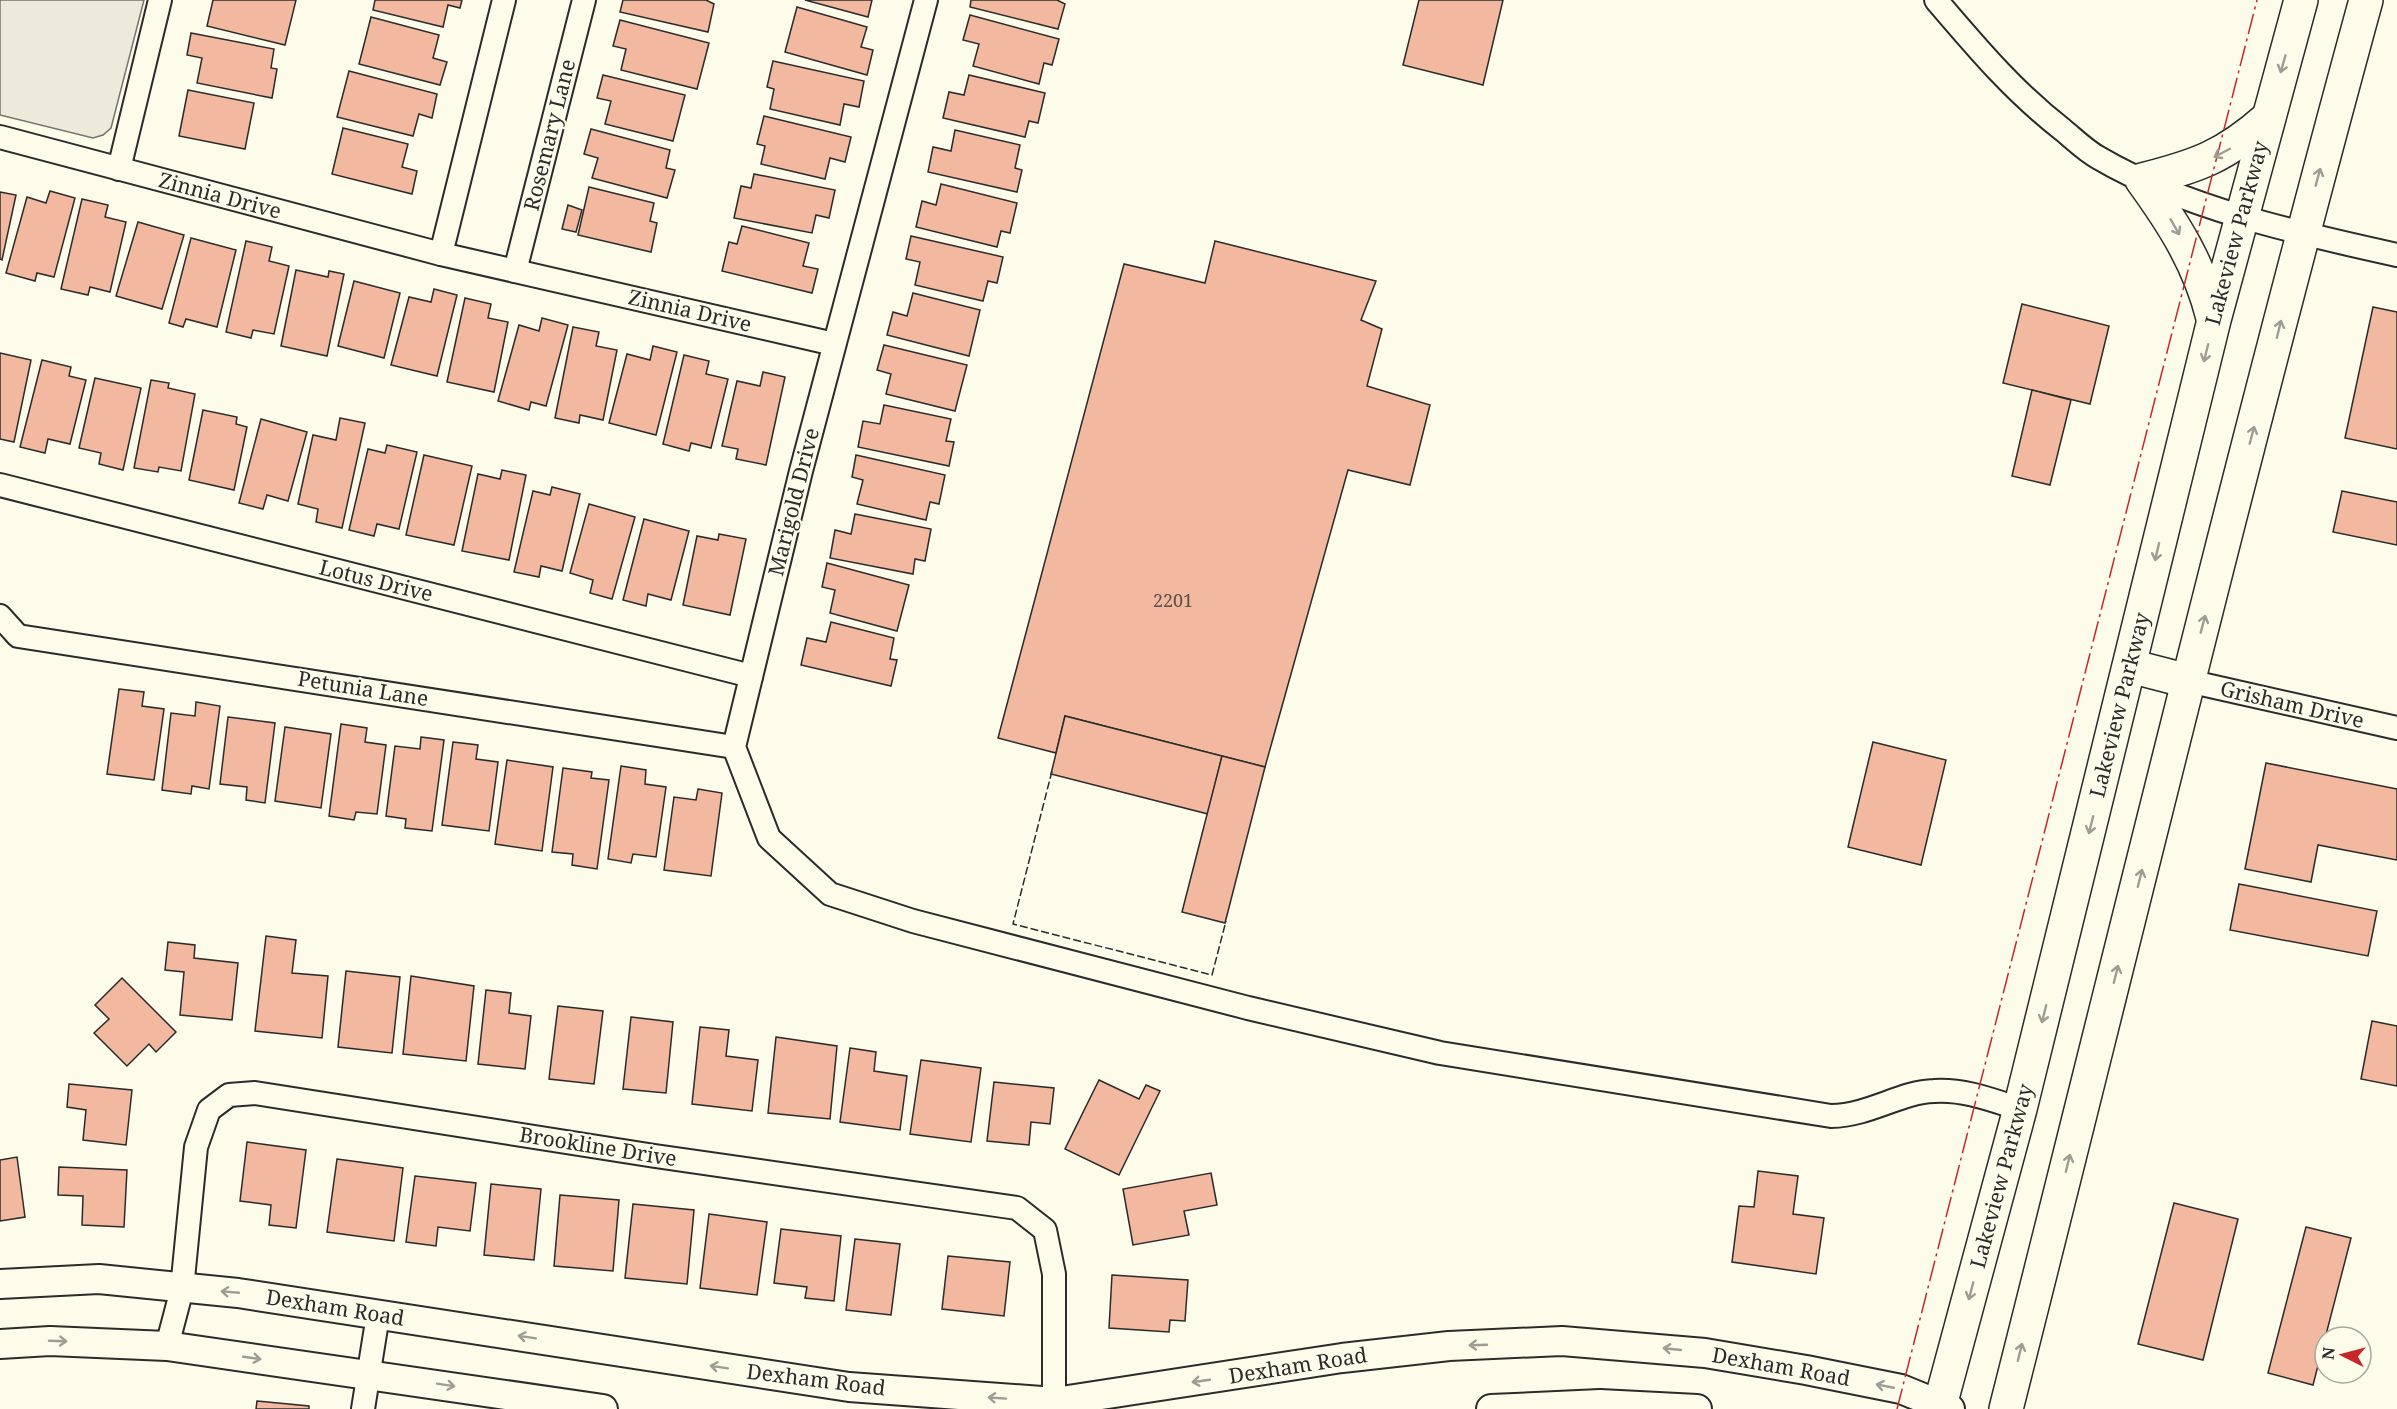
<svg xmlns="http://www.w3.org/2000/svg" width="2397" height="1409" font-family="'Noto Serif',serif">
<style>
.green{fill:#ecebdb;stroke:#74746e;stroke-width:1.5}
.building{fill:#f2b8a0;stroke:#2b2b2b;stroke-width:1.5}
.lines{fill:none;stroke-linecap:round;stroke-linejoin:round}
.minor-casing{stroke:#2b2b2b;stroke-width:26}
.tertiary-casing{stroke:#2b2b2b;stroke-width:32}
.primary-casing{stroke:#2b2b2b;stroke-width:36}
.minor{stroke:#fdfbea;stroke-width:22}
.tertiary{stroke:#fdfbea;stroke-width:28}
.primary{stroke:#fdfbea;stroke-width:33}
.fence{stroke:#2b2b2b;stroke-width:1.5;stroke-dasharray:8 3;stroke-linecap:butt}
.power{stroke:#c62828;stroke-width:1.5;stroke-dasharray:21 4.5 3 4.5;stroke-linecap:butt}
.oneway{stroke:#9e9d94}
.labels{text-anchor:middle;stroke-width:4.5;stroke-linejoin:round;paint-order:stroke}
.number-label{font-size:18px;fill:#5d4e48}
.street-label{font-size:21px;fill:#2b2b2b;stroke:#fdfbea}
</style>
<rect width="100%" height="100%" fill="#fdfbea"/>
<polygon class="green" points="0,0 144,0 111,128 103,135 93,138 0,115"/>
<g class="building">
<polygon points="213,0 296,0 285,45 207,26"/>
<polygon points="375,0 462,0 460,8 448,5 443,27 373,10"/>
<polygon points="623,0 706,0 714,4 708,32 620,12"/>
<polygon points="805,0 872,0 868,17"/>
<polygon points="971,0 1057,0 1065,4 1058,29 970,7"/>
<polygon points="1419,0 1503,0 1483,85 1403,65"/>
<polygon points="797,7 867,27 861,47 873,50 867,75 785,52"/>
<polygon points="970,15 1059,39 1052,65 1044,63 1039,84 973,66 979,44 963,40"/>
<polygon points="371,17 439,35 433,58 447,62 440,85 359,64"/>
<polygon points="620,20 709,43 697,89 621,70 626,49 613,46"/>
<polygon points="191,33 274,49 271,68 277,69 272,98 197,83 202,58 187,55"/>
<polygon points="773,61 864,81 859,107 844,104 840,125 770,109 774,89 767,87"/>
<polygon points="349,71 437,94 432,118 419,114 413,136 337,117"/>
<polygon points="603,75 685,95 673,141 605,124 611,101 597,98"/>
<polygon points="969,75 1045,93 1038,123 1029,121 1025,137 943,118 949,92 964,95"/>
<polygon points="188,90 254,103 245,149 179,136"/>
<polygon points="764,116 851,137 845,162 830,158 825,179 761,164 765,146 757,144"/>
<polygon points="343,128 408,144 402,167 417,171 412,194 332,174"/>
<polygon points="591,129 670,150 666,168 675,170 667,198 592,178 598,158 584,154"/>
<polygon points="955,130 1020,145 1015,168 1022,170 1017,192 928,172 933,147 951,151"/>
<polygon points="754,174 835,190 829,218 816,215 812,233 734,218 741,186 751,188"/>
<polygon points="941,184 1017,203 1010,233 1001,231 997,247 916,227 922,201 936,205"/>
<polygon points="589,187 654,203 650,221 657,223 651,252 578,235"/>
<polygon points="50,191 75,198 54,277 37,273 35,281 6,273 27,197 46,203"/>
<polygon points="0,192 16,195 2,260 0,259"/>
<polygon points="82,199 108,205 105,217 126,222 110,292 90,287 88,295 61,289"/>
<polygon points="568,205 582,210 576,232 562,229"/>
<polygon points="138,222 184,235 162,309 116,296"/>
<polygon points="742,226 809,243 803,266 818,269 812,293 722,271 729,242 737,244"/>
<polygon points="911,236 1003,257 997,283 988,281 983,301 915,285 920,262 906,259"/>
<polygon points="191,238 236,250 217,327 186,319 183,327 169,323"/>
<polygon points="246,241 272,247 269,261 289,266 274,334 253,330 251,338 226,332"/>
<polygon points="1215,241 1376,281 1361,320 1382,329 1367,386 1430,405 1410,485 1348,470 1265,767 1065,716 1056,753 998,738 1124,264 1205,283"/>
<polygon points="296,270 328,277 329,271 344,274 327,356 281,346"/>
<polygon points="354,281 400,293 384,358 338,346"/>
<polygon points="434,289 457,295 437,376 391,365 409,297 431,302"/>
<polygon points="913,293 980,310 969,356 887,335 893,312 907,316"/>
<polygon points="465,298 491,304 488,318 508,322 494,392 447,382"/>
<polygon points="2022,304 2109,326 2090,404 2003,383"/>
<polygon points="2373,307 2397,312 2397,449 2345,438"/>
<polygon points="542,318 568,325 546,406 531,402 529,410 498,401 519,325 539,331"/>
<polygon points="573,327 599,332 596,346 617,350 603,420 580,415 579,423 555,418"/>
<polygon points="884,345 967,365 955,411 886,394 891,374 877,370"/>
<polygon points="653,346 677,352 656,435 609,423 627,354 650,360"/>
<polygon points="0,353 31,360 14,442 0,439"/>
<polygon points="684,355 709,361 706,374 728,379 711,448 691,443 689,451 663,444"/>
<polygon points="42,360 71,367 69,376 86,380 70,444 48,439 45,453 20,447"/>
<polygon points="763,372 785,377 766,465 736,459 738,449 722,446 737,381 760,386"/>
<polygon points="95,378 141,388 123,470 99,464 101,453 79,448"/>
<polygon points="151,380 169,383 168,388 195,394 181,471 159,467 158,472 134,468"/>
<polygon points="2032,390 2071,400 2050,485 2012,476"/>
<polygon points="884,405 951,419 946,441 954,442 949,466 858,447 863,421 880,424"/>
<polygon points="203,410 237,417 236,424 247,427 234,490 189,480"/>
<polygon points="340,418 365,423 342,528 316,522 318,509 298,504 313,435 336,440"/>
<polygon points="261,419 307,432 288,501 267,495 263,509 239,503"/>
<polygon points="387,445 417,452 399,529 377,524 374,536 349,530 368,449 385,453"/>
<polygon points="424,455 472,466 454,545 406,535"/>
<polygon points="856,455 945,475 939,504 930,502 926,520 857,504 863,480 852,477"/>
<polygon points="502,470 526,475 509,560 462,551 478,474 500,479"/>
<polygon points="552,487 580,494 562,571 541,566 539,577 514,572 533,491 550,495"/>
<polygon points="2342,491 2397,502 2397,545 2333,532"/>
<polygon points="589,504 635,517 612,599 590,593 593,580 570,573"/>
<polygon points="855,514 931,529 925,561 915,559 913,574 830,558 835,530 851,534"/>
<polygon points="644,519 689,531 671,600 648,594 646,606 623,600"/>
<polygon points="719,534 746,539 730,615 683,605 697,536 718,540"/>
<polygon points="827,563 909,585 897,631 830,613 835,590 822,587"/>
<polygon points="831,622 894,638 890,659 897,660 891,686 801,665 807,638 826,642"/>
<polygon points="119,689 144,692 142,706 164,709 154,780 107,774"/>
<polygon points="196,702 220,706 209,789 192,786 191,794 162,790 171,713 195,716"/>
<polygon points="1065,716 1222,756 1208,814 1051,774"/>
<polygon points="228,717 275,723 265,803 246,800 247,787 220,784"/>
<polygon points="341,724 367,728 365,742 386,745 377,814 356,812 354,820 329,816"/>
<polygon points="285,727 331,734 321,808 275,801"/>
<polygon points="421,737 444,740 432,831 405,828 406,819 386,816 395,746 420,749"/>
<polygon points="453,742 478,745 476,759 498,762 489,831 442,825"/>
<polygon points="1873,742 1946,760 1921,865 1848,847"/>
<polygon points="1222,756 1265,767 1225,923 1182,912"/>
<polygon points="507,760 553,767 542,851 495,844"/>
<polygon points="2266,763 2397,789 2397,860 2318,845 2311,882 2245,869"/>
<polygon points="621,766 646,770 645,784 666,787 656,857 633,854 631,863 608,859"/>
<polygon points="563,768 592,772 591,778 609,780 597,869 572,865 573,854 552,852"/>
<polygon points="698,789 722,793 711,876 664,870 674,797 696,800"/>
<polygon points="2239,884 2377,911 2368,956 2230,930"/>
<polygon points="266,936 296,940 292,973 328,976 322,1038 255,1031"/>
<polygon points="168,942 195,945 194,958 238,963 232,1020 180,1015 184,972 165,970"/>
<polygon points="346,971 400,977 392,1053 338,1047"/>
<polygon points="411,976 474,986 466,1061 403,1054"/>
<polygon points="122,978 176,1032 156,1052 149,1044 127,1066 94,1033 109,1019 95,1005"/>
<polygon points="486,990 511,993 509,1013 531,1016 525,1069 478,1064"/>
<polygon points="558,1006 603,1011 594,1084 549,1079"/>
<polygon points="631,1017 673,1022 666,1093 623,1089"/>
<polygon points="2372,1021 2397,1026 2397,1086 2361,1079"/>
<polygon points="700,1027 729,1030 726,1056 758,1060 752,1111 692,1104"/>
<polygon points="776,1037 837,1046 830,1119 768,1113"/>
<polygon points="850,1048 876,1052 874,1071 907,1076 900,1130 840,1122"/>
<polygon points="921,1060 981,1068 971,1142 910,1134"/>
<polygon points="1099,1080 1139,1099 1146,1085 1160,1091 1119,1175 1065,1149"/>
<polygon points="994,1082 1054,1088 1050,1124 1031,1122 1029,1145 987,1141"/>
<polygon points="69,1084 132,1090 126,1145 83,1140 86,1110 67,1107"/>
<polygon points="247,1142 306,1150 296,1228 269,1225 271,1205 240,1201"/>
<polygon points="17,1157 25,1217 0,1221 0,1160"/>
<polygon points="337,1159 403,1168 394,1241 327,1232"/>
<polygon points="59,1167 127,1170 124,1227 82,1225 83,1196 58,1195"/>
<polygon points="1758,1171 1798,1176 1793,1214 1824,1218 1816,1274 1732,1262 1739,1206 1754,1207"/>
<polygon points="1211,1173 1217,1205 1184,1211 1189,1235 1133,1245 1123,1189"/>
<polygon points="415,1176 476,1183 470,1231 438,1227 436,1246 406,1242"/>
<polygon points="491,1184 541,1189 534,1260 484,1255"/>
<polygon points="560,1195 619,1200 613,1271 554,1266"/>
<polygon points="2174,1203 2238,1219 2203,1360 2138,1344"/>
<polygon points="633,1204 694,1210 687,1284 625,1278"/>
<polygon points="709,1214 767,1222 757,1295 700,1288"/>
<polygon points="2306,1227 2351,1238 2313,1385 2268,1373"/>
<polygon points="781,1229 841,1236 834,1301 805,1298 807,1287 774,1283"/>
<polygon points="855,1239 900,1244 891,1315 846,1310"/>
<polygon points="948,1256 1010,1262 1004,1316 942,1309"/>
<polygon points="1112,1275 1188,1280 1185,1321 1170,1320 1169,1332 1109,1328"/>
<polygon points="257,1401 309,1406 309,1409 256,1409"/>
</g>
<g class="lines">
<g class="minor-casing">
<g id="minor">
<polyline points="504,0 441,254 834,344"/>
<path d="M 926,0 L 801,471 L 734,747 L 769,838 L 830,894 L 913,921 L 1248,1008 L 1440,1053 L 1831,1116 C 1871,1115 1900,1092 1934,1091 C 1964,1089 1992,1100 2020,1109"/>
<path d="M 1936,0 C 1977,48 2013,91 2063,130 C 2074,139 2086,151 2099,158 C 2184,208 2301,234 2397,255"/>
<polyline points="0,137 441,254"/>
<polyline points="119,169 160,0"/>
<polyline points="515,271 584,0"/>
<polyline points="0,485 751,676"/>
<polyline points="0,616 18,636 734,747"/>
<polyline points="2188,681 2397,728"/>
<polyline points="167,1346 182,1289 196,1147 209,1110 229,1095 255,1093 655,1156 1017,1208 1045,1230 1054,1274 1054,1409"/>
<polyline points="363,1409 378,1315"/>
</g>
</g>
<g class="tertiary-casing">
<g id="tertiary">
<polyline points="0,1284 99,1279 238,1293 849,1387 1055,1402 1342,1358 1449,1346 1562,1341 1705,1353 1806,1370 1901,1389 1950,1409"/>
<polyline points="0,1344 50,1341 167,1346 603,1409"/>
<polyline points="1491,1409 1600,1404 1697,1409"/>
</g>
</g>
<g class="primary-casing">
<g id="primary">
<path d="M 2213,318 C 2200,265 2174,224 2142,180 C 2198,166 2225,156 2268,118"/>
<polyline points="2130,666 2188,681"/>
<polyline points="1939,1409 2020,1109 2214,320 2301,0"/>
<path d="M 2006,1409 C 2125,939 2238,468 2366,0"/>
</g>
</g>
<use href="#minor" class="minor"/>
<use href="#tertiary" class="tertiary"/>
<use href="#primary" class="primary"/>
<polyline class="fence" points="1052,771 1013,924 1212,975 1226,921"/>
<polyline class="power" points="1897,1409 2257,0"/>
</g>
<defs><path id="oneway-shaft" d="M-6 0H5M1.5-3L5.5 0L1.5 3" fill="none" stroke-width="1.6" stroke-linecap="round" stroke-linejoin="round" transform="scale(1.5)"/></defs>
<g class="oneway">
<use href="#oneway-shaft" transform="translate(2283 64) rotate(106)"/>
<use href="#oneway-shaft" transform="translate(2222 153) rotate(152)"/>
<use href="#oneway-shaft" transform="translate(2318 177) rotate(-75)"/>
<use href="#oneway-shaft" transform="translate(2175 227) rotate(60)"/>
<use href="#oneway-shaft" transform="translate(2279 329) rotate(-76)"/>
<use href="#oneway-shaft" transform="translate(2206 353) rotate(104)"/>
<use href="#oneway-shaft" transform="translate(2252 435) rotate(-75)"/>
<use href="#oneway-shaft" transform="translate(2157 552) rotate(103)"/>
<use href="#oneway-shaft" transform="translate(2203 624) rotate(-75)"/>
<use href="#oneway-shaft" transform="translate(2091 825) rotate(104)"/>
<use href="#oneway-shaft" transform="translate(2140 878) rotate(-76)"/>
<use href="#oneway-shaft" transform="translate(2116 974) rotate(-76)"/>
<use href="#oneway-shaft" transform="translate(2044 1014) rotate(104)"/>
<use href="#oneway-shaft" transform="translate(2068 1163) rotate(-76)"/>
<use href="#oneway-shaft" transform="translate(1971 1291) rotate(105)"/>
<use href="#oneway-shaft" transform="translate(230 1292) rotate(-175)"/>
<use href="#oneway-shaft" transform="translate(527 1337) rotate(-171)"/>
<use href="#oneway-shaft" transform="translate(58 1341) rotate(2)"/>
<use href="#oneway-shaft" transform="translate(1478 1345) rotate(178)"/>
<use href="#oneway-shaft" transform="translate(1672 1349) rotate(-174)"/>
<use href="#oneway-shaft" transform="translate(2020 1352) rotate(-76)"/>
<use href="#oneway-shaft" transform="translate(252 1358) rotate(8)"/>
<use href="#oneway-shaft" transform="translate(719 1367) rotate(-171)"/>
<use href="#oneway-shaft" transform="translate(1201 1381) rotate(172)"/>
<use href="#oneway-shaft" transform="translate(446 1385) rotate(9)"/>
<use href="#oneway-shaft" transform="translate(1885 1386) rotate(-169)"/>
<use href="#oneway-shaft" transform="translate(997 1398) rotate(-176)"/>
</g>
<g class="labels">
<g class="number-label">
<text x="1173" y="607">2201</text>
</g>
<g class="street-label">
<text transform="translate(550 135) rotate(-76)" y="7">Rosemary Lane</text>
<text transform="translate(220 196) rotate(15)" y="7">Zinnia Drive</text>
<text transform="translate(2237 233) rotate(-75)" y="7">Lakeview Parkway</text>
<text transform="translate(690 311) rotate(13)" y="7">Zinnia Drive</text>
<text transform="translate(794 502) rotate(-76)" y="7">Marigold Drive</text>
<text transform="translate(376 581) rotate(14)" y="7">Lotus Drive</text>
<text transform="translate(363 689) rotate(9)" y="7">Petunia Lane</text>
<text transform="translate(2120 705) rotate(-76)" y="7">Lakeview Parkway</text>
<text transform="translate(2292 705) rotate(13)" y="7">Grisham Drive</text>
<text transform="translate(598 1147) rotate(9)" y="7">Brookline Drive</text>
<text transform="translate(2002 1176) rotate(-75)" y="7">Lakeview Parkway</text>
<text transform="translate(335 1308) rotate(9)" y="7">Dexham Road</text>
<text transform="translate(1298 1366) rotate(-9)" y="7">Dexham Road</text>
<text transform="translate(1781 1367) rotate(10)" y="7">Dexham Road</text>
<text transform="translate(816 1380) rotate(7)" y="7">Dexham Road</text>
</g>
</g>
<g transform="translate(2343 1355) rotate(276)"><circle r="28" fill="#fdfbea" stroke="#a9a89e" stroke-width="1.5"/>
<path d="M0-4.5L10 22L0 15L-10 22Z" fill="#c62828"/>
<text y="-9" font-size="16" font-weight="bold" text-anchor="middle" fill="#2b2b2b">N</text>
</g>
</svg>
